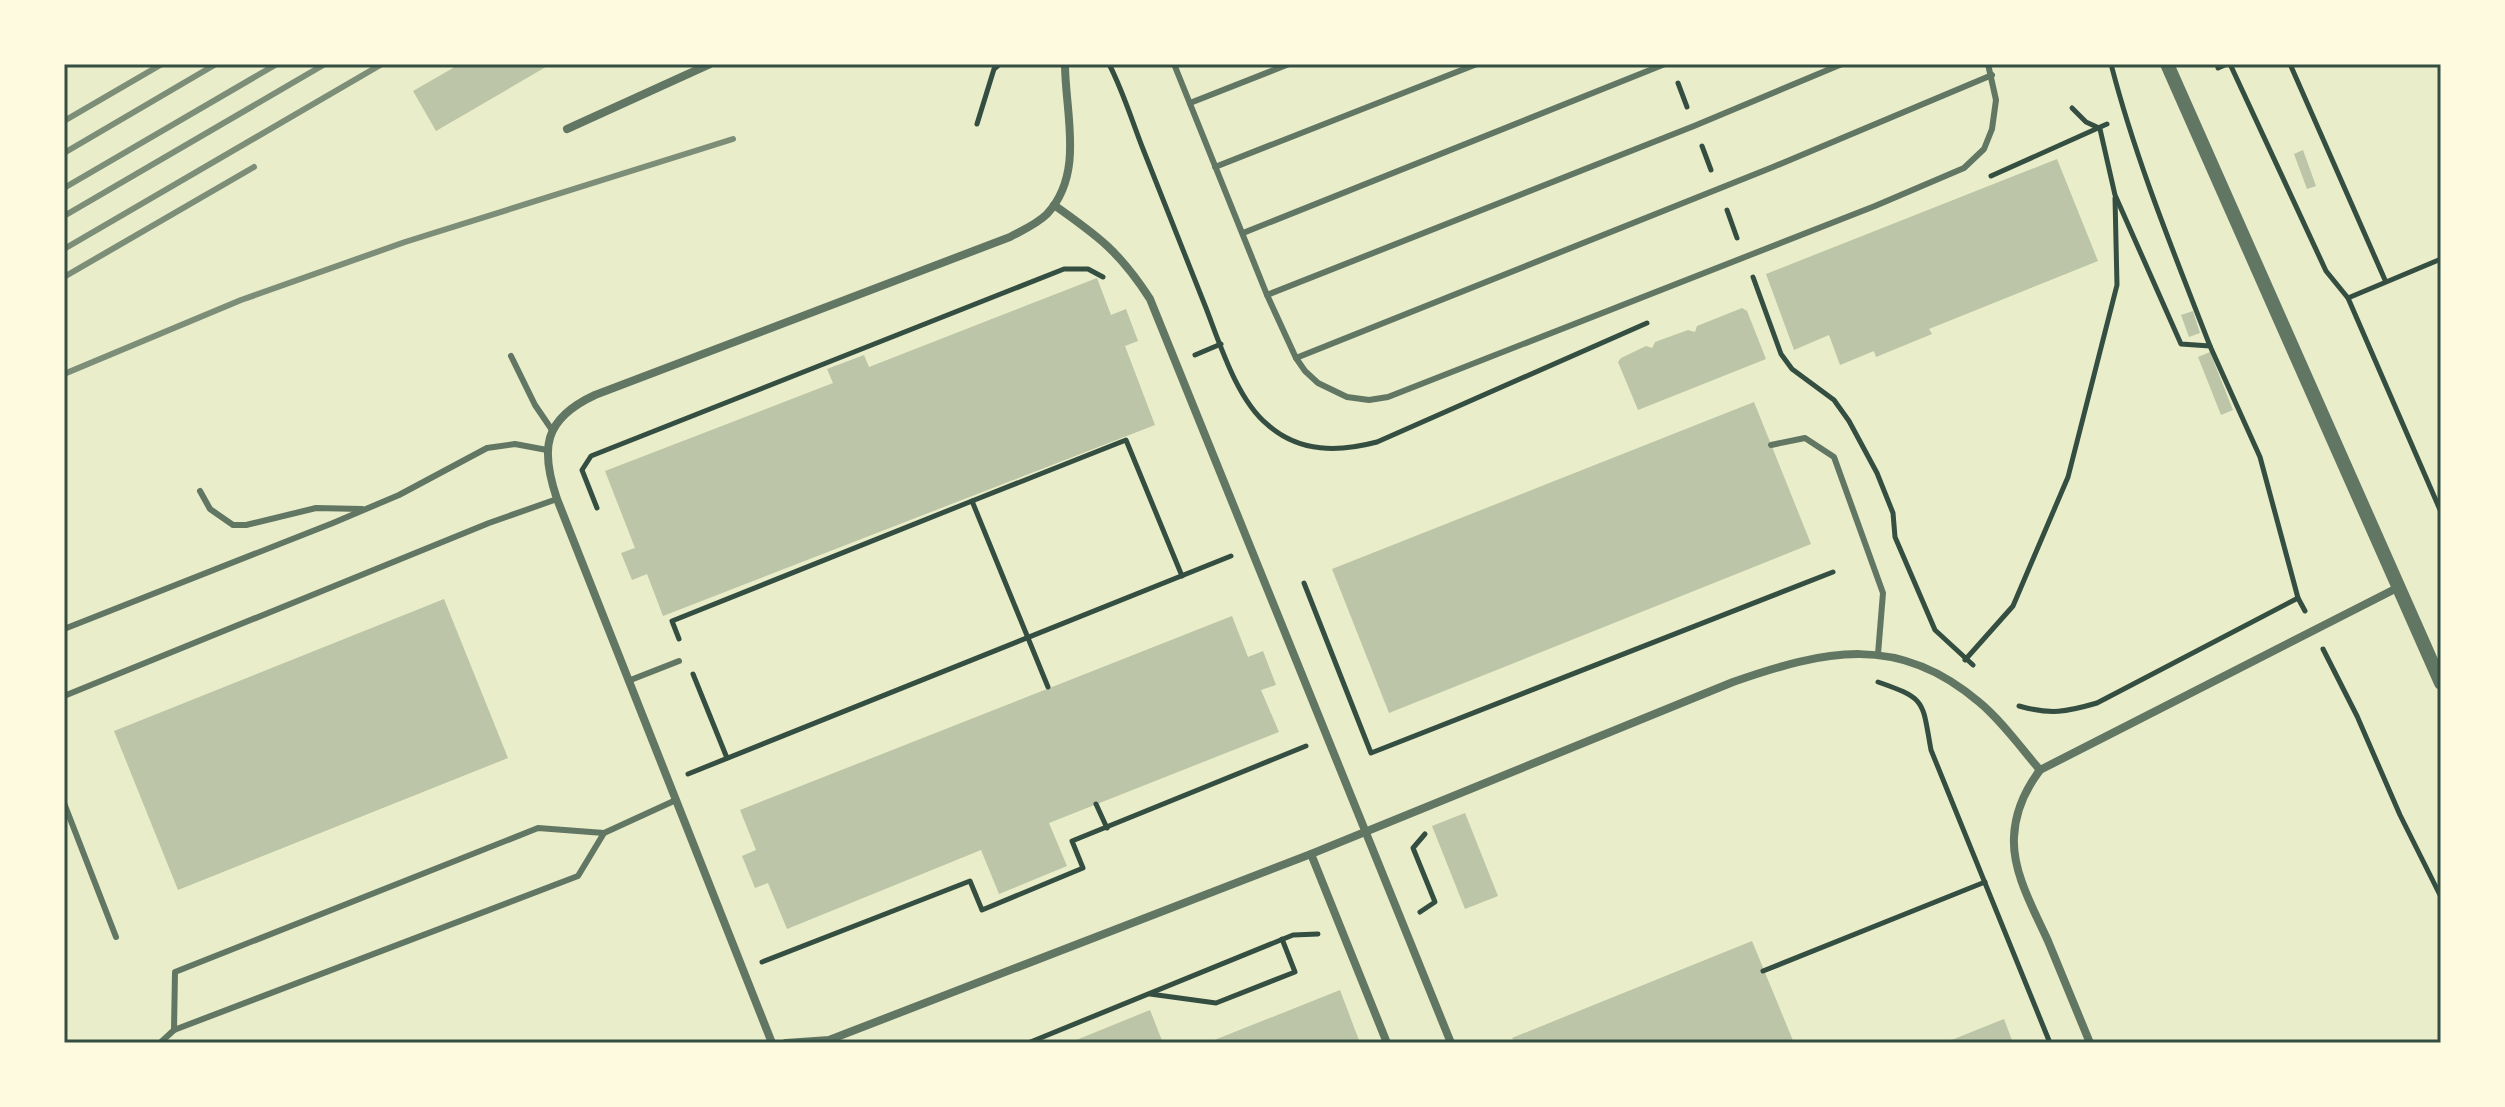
<svg xmlns="http://www.w3.org/2000/svg" width="2505" height="1107" font-family="'Golos Text',sans-serif">
<style>
.building{fill:#bcc5a7}
.lines{fill:none;stroke-linecap:round;stroke-linejoin:round}
.path{stroke:#344e41;stroke-width:5}
.service{stroke:#617663;stroke-width:6}
.minor{stroke:#617663;stroke-width:8}
.tertiary{stroke:#617663;stroke-width:14}
.rail{stroke:#7c8e77;stroke-width:6}
.neatline{fill:none;stroke:#344e41;stroke-width:3}
</style>
<rect width="100%" height="100%" fill="#e9edc9"/>
<g class="building">
<polygon points="460,64 551,64 436,131 413,91"/>
<polygon points="2303,150 2316,186 2307,189 2294,154"/>
<polygon points="2057,159 2098,261 1929,329 1932,334 1876,357 1874,351 1840,365 1829,335 1794,350 1766,274"/>
<polygon points="1097,278 1111,315 1126,309 1138,341 1125,346 1155,425 663,616 647,574 632,580 621,553 635,548 605,471 833,383 827,369 864,355 869,367"/>
<polygon points="1742,308 1747,311 1766,359 1638,410 1618,362 1621,358 1646,346 1652,348 1655,342 1688,330 1695,332 1697,326"/>
<polygon points="2193,311 2200,333 2189,337 2181,315"/>
<polygon points="2210,352 2233,410 2221,415 2198,357"/>
<polygon points="1754,402 1811,544 1389,713 1332,569"/>
<polygon points="444,599 508,758 178,890 114,731"/>
<polygon points="1232,616 1248,657 1263,651 1276,685 1261,690 1279,732 1049,823 1067,866 999,894 981,850 787,929 768,883 755,888 742,856 756,850 740,810"/>
<polygon points="1465,813 1498,896 1465,909 1432,826"/>
<polygon points="1752,941 1794,1043 1516,1043 1512,1038"/>
<polygon points="1340,990 1360,1043 1207,1043"/>
<polygon points="1150,1010 1163,1043 1069,1043"/>
<polygon points="2004,1019 2013,1043 1944,1043"/>
</g>
<g class="lines">
<g class="path">
<path d="M 1109,64 C 1123,91 1132,121 1143,149 C 1164,202 1185,255 1206,308 C 1220,344 1237,400 1268,425 C 1300,453 1339,452 1377,442 L 1647,323"/>
<path d="M 2111,64 C 2136,161 2174,253 2210,346"/>
<polyline points="2230,64 2326,271 2348,298 2441,512"/>
<polyline points="2290,64 2385,280"/>
<polyline points="2218,68 2227,64"/>
<polyline points="1678,83 1687,107"/>
<polyline points="2072,108 2086,122 2099,128"/>
<polyline points="977,124 994,69 1000,64"/>
<polyline points="2100,129 2115,195 2181,344 2210,346 2260,457 2298,598 2305,611"/>
<polyline points="1702,146 1711,170"/>
<polyline points="1991,176 2107,124"/>
<polyline points="1727,210 1737,238"/>
<polyline points="1753,277 1781,354 1792,369 1834,400 1849,421 1877,473 1893,513 1895,537 1935,630 1973,665"/>
<polyline points="2348,298 2441,259"/>
<polyline points="1195,355 1221,344"/>
<polyline points="597,508 582,470 591,456 1064,269 1088,269 1103,277"/>
<polyline points="1304,583 1371,753 1833,572"/>
<polyline points="679,639 672,621 972,501"/>
<polyline points="2323,649 2357,716 2400,815 2441,897"/>
<polyline points="1965,660 2013,606 2068,477 2117,285 2115,198"/>
<polyline points="693,674 727,758"/>
<path d="M 1878,682 C 1927,699 1922,701 1931,750 L 2050,1043"/>
<polyline points="1048,687 972,501 1126,440 1182,576"/>
<path d="M 2019,706 C 2051,715 2066,712 2097,703 L 2298,598"/>
<polyline points="688,774 1231,556"/>
<polyline points="1096,804 1107,828"/>
<polyline points="1420,912 1435,902 1413,848 1425,834"/>
<polyline points="762,962 970,881 982,910 1083,868 1072,841 1306,746"/>
<polyline points="1763,971 1985,882"/>
<polyline points="1150,994 1216,1003 1295,972 1282,939"/>
<polyline points="1028,1043 1293,935 1318,934"/>
</g>
<g class="service">
<polyline points="1174,64 1267,295 1296,358 1305,371 1318,383 1347,397 1369,400 1388,397 1875,206 1964,168 1984,149 1992,129 1996,100 1988,64"/>
<polyline points="1190,103 1289,64"/>
<polyline points="1215,167 1477,64"/>
<polyline points="1243,233 1665,64"/>
<polyline points="1267,295 1694,126 1842,64"/>
<polyline points="511,356 535,405 552,430"/>
<polyline points="1296,358 1773,167 1992,75"/>
<polyline points="1771,445 1805,438 1834,457 1883,593 1878,654"/>
<polyline points="200,491 210,509 233,525 246,525 316,508 362,509"/>
<polyline points="64,629 333,523 399,495 487,448 515,444 547,450"/>
<polyline points="628,681 679,661"/>
<polyline points="64,696 489,523 557,499"/>
<polyline points="64,803 116,937"/>
<polyline points="174,1030 175,972 538,828 604,833"/>
<polyline points="160,1043 174,1030 578,876 604,833 676,800"/>
</g>
<g class="minor">
<polyline points="567,129 710,64"/>
<path d="M 1054,205 C 1098,236 1120,252 1150,299 L 1451,1043"/>
<polyline points="1311,854 1387,1043"/>
<path d="M 772,1043 L 557,499 C 540,449 543,419 595,395 L 1010,237 C 1023,230 1037,224 1047,214 C 1085,173 1065,113 1065,64"/>
<path d="M 786,1043 L 829,1040 L 1311,854 L 1733,682 C 1825,650 1898,633 1979,702 C 2002,721 2021,748 2040,770"/>
<path d="M 2090,1043 C 2076,1009 2062,975 2048,941 C 2034,910 2012,872 2014,837 C 2015,811 2025,790 2040,770 L 2397,588"/>
</g>
<polyline class="tertiary" points="2167,64 2441,683"/>
<g class="rail">
<polyline points="64,121 162,64"/>
<polyline points="64,153 216,64"/>
<polyline points="64,188 277,64"/>
<polyline points="64,216 325,64"/>
<polyline points="64,249 382,64"/>
<polyline points="64,277 254,167"/>
<polyline points="64,374 241,300 405,242 733,139"/>
</g>
</g>
<rect width="2505" height="1107" fill="none" stroke="#fefae0" stroke-width="132"/>
<rect x="66" y="66" width="2373" height="975" class="neatline"/>
</svg>
